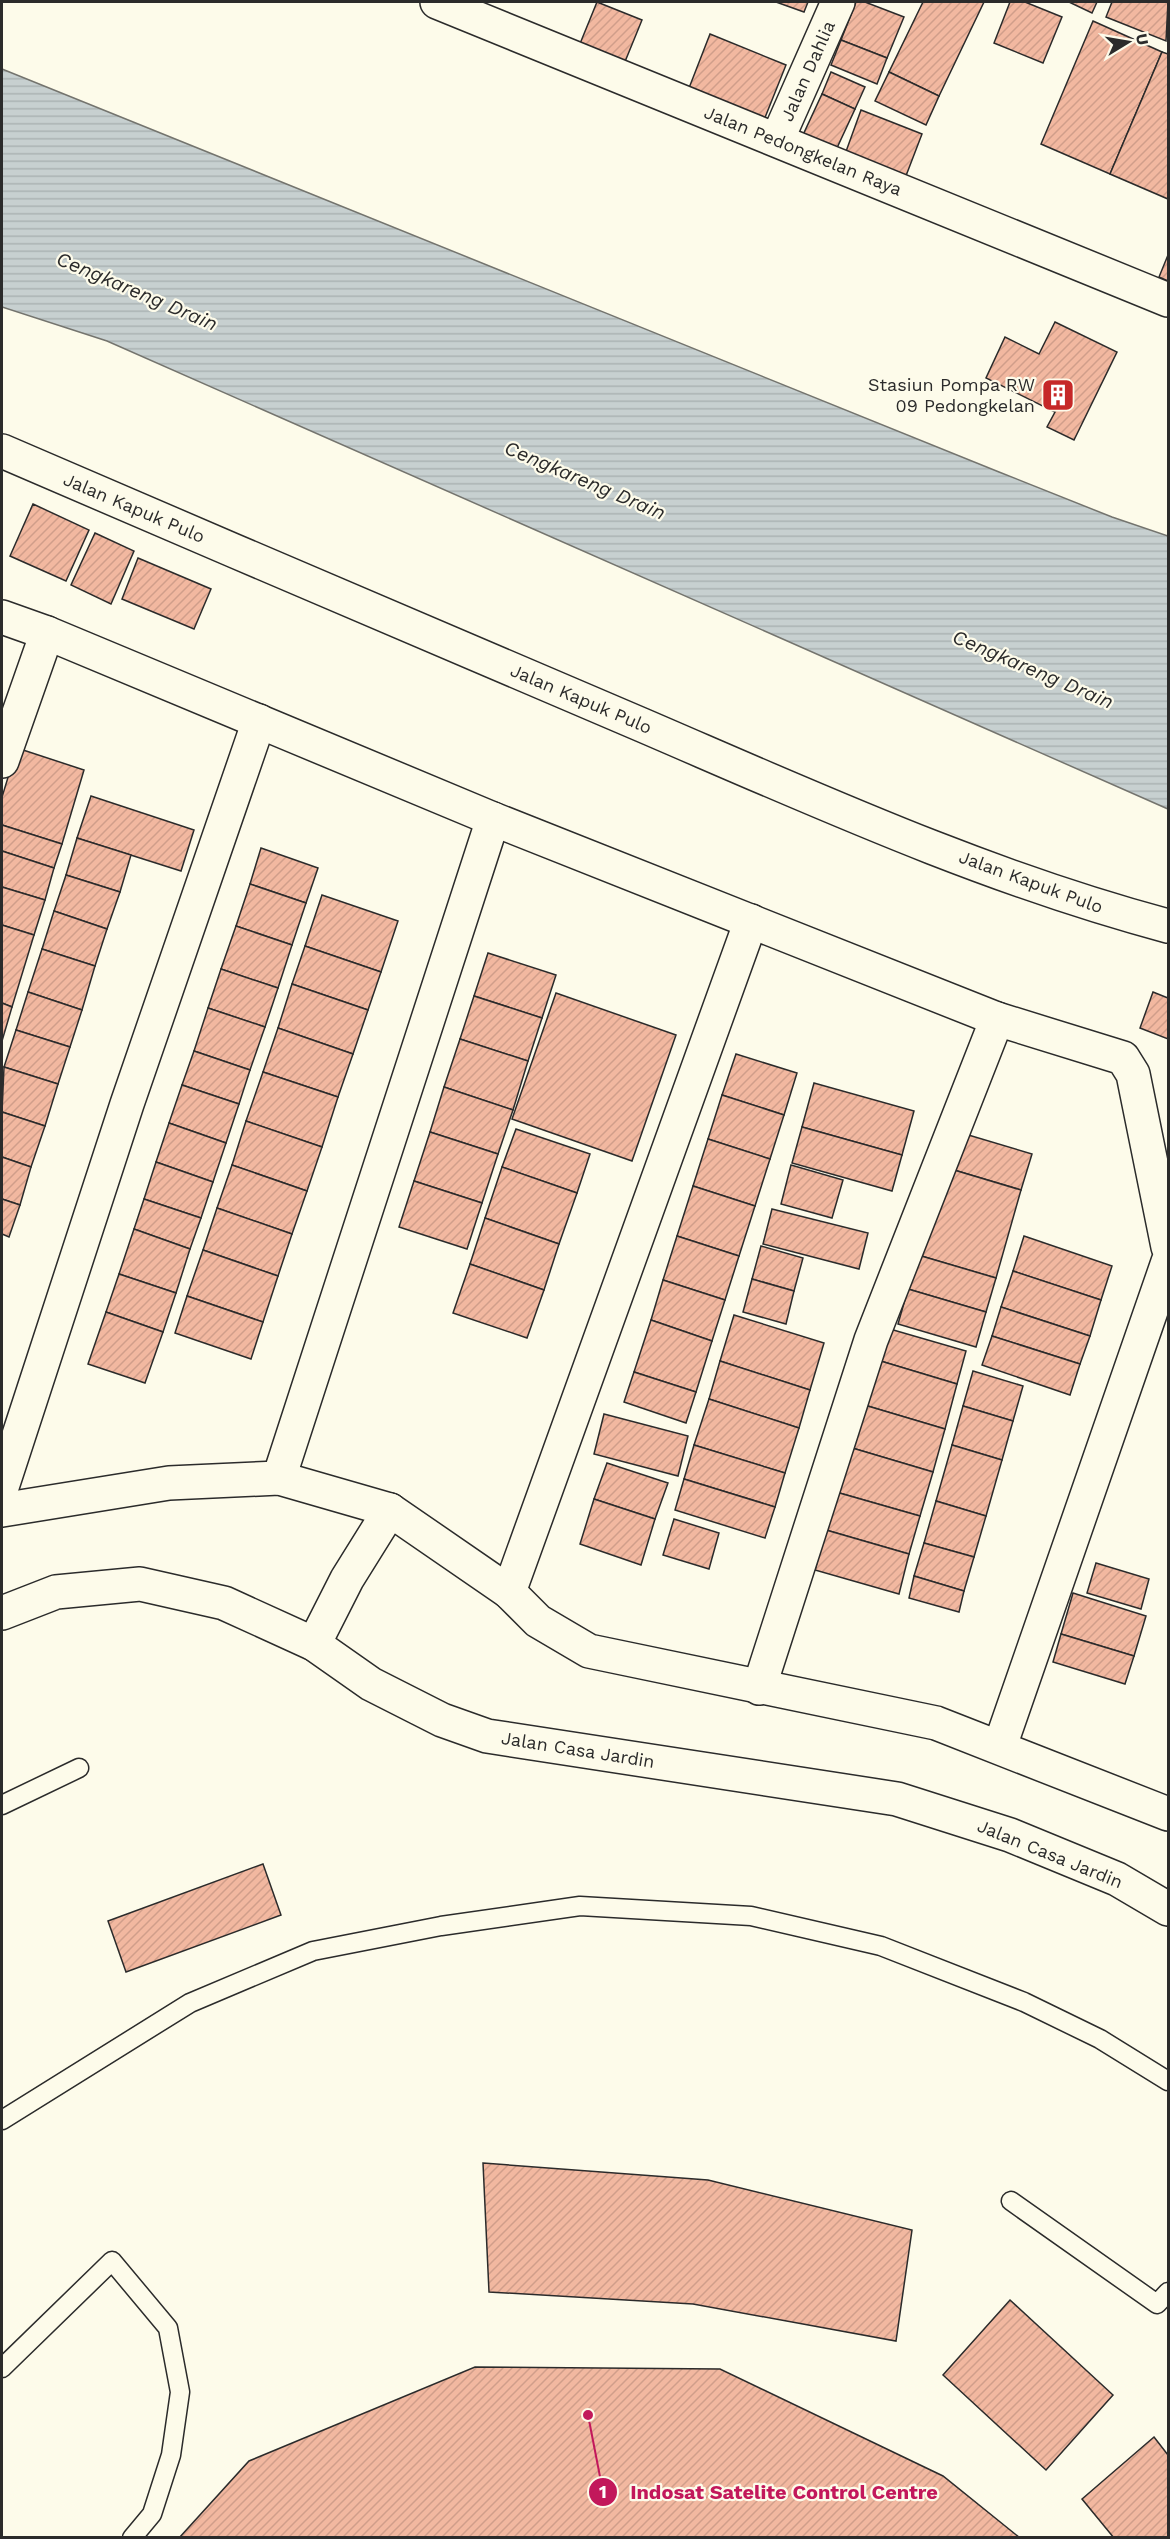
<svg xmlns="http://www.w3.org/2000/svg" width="1170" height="2539" font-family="'Work Sans',sans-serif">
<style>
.water{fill:url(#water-rules);stroke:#74746e;stroke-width:1.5}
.building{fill:url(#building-hatch);stroke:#2b2b2b;stroke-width:1.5}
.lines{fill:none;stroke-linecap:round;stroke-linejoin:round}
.service-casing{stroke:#2b2b2b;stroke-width:21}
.minor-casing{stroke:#2b2b2b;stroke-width:36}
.tertiary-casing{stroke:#2b2b2b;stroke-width:36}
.secondary-casing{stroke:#2b2b2b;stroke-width:36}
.service{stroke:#fdfbea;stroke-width:18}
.minor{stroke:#fdfbea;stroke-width:33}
.tertiary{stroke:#fdfbea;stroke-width:33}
.secondary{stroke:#fdfbea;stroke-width:33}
.labels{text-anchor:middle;stroke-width:4.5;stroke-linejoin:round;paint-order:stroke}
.street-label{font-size:18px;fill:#2b2b2b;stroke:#fdfbea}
.poi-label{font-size:18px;fill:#2b2b2b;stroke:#fdfbea;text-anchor:end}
.water-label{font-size:20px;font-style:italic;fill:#2b2b2b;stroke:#fdfbea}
.leader{fill:none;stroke:#c2185b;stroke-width:2}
.callout-dot{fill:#c2185b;stroke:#fdfbea;stroke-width:2}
.mark-label{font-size:18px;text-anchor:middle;font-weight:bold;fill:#fff}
.callout-label{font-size:20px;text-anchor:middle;font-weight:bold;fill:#c2185b;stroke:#fdfbea;stroke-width:4.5;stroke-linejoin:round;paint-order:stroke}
</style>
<defs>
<pattern id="water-rules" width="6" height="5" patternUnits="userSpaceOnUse" patternTransform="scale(1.5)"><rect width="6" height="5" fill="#c7d0d0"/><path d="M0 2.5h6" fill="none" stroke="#abb3b3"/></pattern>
<pattern id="building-hatch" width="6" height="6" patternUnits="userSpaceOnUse" patternTransform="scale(1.5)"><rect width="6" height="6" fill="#f2b8a0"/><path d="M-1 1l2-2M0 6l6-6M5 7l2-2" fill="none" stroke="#d09e8a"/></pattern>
</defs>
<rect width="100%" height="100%" fill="#fdfbea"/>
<polygon class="water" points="2,69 999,472 1112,517 1168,536 1168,809 107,341 2,307"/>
<g class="building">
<polygon points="597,2 642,20 622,69 577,51"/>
<polygon points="776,2 808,2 804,12"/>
<polygon points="856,2 865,2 904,17 887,58 841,40"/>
<polygon points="923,2 984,2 939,96 889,72"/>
<polygon points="1010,2 1025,2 1062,17 1043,63 994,43"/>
<polygon points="1069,2 1097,2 1092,13"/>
<polygon points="1112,2 1168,2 1166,41 1106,17"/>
<polygon points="1093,21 1162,52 1110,174 1041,144"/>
<polygon points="710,34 786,65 764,120 689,88"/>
<polygon points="841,40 887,58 877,84 831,65"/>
<polygon points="1162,52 1168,54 1168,199 1110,174"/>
<polygon points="831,72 865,87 855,109 822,94"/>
<polygon points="889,72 939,96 926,125 875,101"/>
<polygon points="822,94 855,109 836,150 803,135"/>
<polygon points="861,110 922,134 904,181 844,157"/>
<polygon points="1168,255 1168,281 1159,277"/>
<polygon points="1055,322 1117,352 1074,440 1047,427 1055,412 986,378 1005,337 1039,354"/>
<polygon points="33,504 89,530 66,581 10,556"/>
<polygon points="95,533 134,551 111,604 71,585"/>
<polygon points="138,558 211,589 194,629 122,599"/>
<polygon points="17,748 84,770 62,844 2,825 2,797"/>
<polygon points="91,796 194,830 181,871 77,838"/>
<polygon points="2,825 62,844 54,868 2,851"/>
<polygon points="77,838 131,855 120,892 66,875"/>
<polygon points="261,848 318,868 306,903 250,884"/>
<polygon points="2,851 54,868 45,900 2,887"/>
<polygon points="66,875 120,892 107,929 54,911"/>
<polygon points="250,884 306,903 292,945 236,926"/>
<polygon points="2,887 45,900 34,935 2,925"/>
<polygon points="322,895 398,921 381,972 305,946"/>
<polygon points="54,911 107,929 95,966 42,949"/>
<polygon points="2,925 34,935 12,1007 2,1003"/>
<polygon points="236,926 292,945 278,988 221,969"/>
<polygon points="305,946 381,972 368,1010 292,984"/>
<polygon points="42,949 95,966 82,1010 28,992"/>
<polygon points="488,953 556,975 542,1018 474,996"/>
<polygon points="221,969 278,988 265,1027 208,1008"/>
<polygon points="292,984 368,1010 353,1054 278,1028"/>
<polygon points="28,992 82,1010 70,1047 16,1030"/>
<polygon points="1153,992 1168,998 1168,1039 1140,1028"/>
<polygon points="556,993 676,1035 632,1161 512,1119"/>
<polygon points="474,996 542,1018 528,1061 460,1039"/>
<polygon points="2,1003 12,1007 2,1041"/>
<polygon points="208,1008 265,1027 250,1070 194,1051"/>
<polygon points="278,1028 353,1054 338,1097 263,1072"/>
<polygon points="16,1030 70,1047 58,1084 4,1067"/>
<polygon points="460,1039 528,1061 513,1110 444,1087"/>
<polygon points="194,1051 250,1070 239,1104 182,1085"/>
<polygon points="736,1054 797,1073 784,1115 722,1095"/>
<polygon points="4,1067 58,1084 45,1126 2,1112"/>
<polygon points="263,1072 338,1097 322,1147 246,1121"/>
<polygon points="814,1083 914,1111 902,1155 802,1127"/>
<polygon points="182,1085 239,1104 226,1143 169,1123"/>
<polygon points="444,1087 513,1110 498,1154 430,1132"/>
<polygon points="722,1095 784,1115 770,1159 708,1139"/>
<polygon points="2,1112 45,1126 31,1167 2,1157"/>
<polygon points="246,1121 322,1147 307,1191 232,1165"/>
<polygon points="169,1123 226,1143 213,1182 156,1162"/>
<polygon points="802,1127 902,1155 892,1191 792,1163"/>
<polygon points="516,1129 590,1154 577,1193 502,1167"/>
<polygon points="955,1131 1032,1154 1021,1190 944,1167"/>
<polygon points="430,1132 498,1154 482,1203 414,1181"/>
<polygon points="708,1139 770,1159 755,1206 693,1186"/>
<polygon points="2,1157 31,1167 20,1205 2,1199"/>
<polygon points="156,1162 213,1182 201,1218 144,1199"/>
<polygon points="232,1165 307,1191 292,1234 217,1208"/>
<polygon points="791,1165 843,1180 832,1218 781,1204"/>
<polygon points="502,1167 577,1193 559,1244 485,1218"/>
<polygon points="944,1167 1021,1190 996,1278 918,1255"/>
<polygon points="414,1181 482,1203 467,1249 399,1227"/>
<polygon points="693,1186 755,1206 739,1256 677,1236"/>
<polygon points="2,1199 20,1205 9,1237 2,1234"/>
<polygon points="144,1199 201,1218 190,1249 134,1229"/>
<polygon points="217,1208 292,1234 278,1276 203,1250"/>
<polygon points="772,1209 868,1233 859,1269 763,1244"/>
<polygon points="485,1218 559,1244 544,1290 470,1264"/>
<polygon points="134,1229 190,1249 176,1293 119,1274"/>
<polygon points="677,1236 739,1256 725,1300 663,1280"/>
<polygon points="1024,1236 1112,1266 1101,1300 1013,1271"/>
<polygon points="761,1246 803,1258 794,1291 752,1279"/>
<polygon points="203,1250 278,1276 263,1322 187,1296"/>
<polygon points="918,1255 996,1278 986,1312 908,1289"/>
<polygon points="470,1264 544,1290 527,1338 453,1313"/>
<polygon points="1013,1271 1101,1300 1090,1336 1001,1307"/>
<polygon points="119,1274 176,1293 163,1332 106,1312"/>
<polygon points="752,1279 794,1291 786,1324 743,1312"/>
<polygon points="663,1280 725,1300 712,1341 651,1320"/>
<polygon points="908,1289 986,1312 976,1347 898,1324"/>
<polygon points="187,1296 263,1322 251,1359 175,1333"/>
<polygon points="1001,1307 1090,1336 1080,1364 992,1336"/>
<polygon points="106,1312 163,1332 145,1383 88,1364"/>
<polygon points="734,1315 824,1343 810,1390 720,1361"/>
<polygon points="651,1320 712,1341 696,1392 634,1372"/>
<polygon points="883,1327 966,1351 957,1384 874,1359"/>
<polygon points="992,1336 1080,1364 1070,1395 982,1365"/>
<polygon points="874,1359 957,1384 945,1429 861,1404"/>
<polygon points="720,1361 810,1390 799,1428 709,1399"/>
<polygon points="973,1371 1023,1386 1013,1421 963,1406"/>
<polygon points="634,1372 696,1392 686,1423 624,1402"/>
<polygon points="709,1399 799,1428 785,1473 694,1445"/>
<polygon points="861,1404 945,1429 933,1472 849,1447"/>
<polygon points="963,1406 1013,1421 1002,1460 952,1445"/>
<polygon points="604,1414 688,1436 678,1476 594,1454"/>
<polygon points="694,1445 785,1473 775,1507 684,1479"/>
<polygon points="952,1445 1002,1460 986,1516 936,1501"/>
<polygon points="849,1447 933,1472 920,1516 836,1492"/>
<polygon points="607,1463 668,1483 655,1519 594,1499"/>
<polygon points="684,1479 775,1507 765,1538 675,1510"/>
<polygon points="836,1492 920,1516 909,1554 826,1530"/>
<polygon points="594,1499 655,1519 641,1565 580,1544"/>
<polygon points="936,1501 986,1516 974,1557 924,1543"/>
<polygon points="674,1519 719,1533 709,1569 663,1555"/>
<polygon points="826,1530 909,1554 899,1594 815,1570"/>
<polygon points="924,1543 974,1557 964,1591 914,1576"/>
<polygon points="1096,1563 1149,1579 1141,1609 1087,1593"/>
<polygon points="914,1576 964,1591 959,1612 909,1598"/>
<polygon points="1073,1593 1146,1616 1134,1656 1061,1634"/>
<polygon points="1061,1634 1134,1656 1125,1684 1053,1662"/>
<polygon points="263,1864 281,1915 126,1972 108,1921"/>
<polygon points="483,2163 708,2180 912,2230 896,2341 693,2304 489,2292"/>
<polygon points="1010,2300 1113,2395 1046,2470 943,2375"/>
<polygon points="475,2367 720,2369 943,2476 1020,2538 179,2538 249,2461"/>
<polygon points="1154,2437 1168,2455 1168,2538 1114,2538 1082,2499"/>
</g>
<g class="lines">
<g class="service-casing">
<g id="service">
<polyline points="2,1805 79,1768"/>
<polyline points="2,2120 190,2003 313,1951 441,1926 580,1906 751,1916 881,1946 1024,2002 1100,2039 1168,2081"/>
<polyline points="1011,2201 1157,2304 1168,2292"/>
<polyline points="2,2368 112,2261 168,2328 180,2392 171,2455 152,2514 132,2538"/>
</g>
</g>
<g class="minor-casing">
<g id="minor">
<polyline points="777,140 838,2"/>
<polyline points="2,617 47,633 493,819 997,1019 1123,1058 1133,1074 1168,1247"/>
<polyline points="2,761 47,633"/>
<polyline points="279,1478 493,819"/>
<polyline points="2,1487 127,1104 259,721"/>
<polyline points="2,1510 169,1483 279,1478 390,1510 509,1592 538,1621 589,1651 936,1723 1168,1814"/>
<polyline points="509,1592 751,921"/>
<polyline points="314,1644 347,1579 390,1510"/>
<polyline points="759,1688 871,1340 997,1019"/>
<polyline points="1000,1746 1168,1262"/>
</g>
</g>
<g class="tertiary-casing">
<polyline id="tertiary" points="2,1613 56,1592 140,1584 224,1603 314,1644 371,1684 442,1720 487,1736 897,1799 1010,1835 1117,1879 1168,1909"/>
</g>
<g class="secondary-casing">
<g id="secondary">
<polyline points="437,2 1168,300"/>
<path d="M 2,451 C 215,543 429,634 642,725 C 814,799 987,878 1168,926"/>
</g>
</g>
<use href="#service" class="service"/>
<use href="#minor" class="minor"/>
<use href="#tertiary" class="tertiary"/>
<use href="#secondary" class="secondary"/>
</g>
<defs>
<g id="building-square" transform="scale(1.725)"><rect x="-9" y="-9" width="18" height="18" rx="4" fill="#c62828" stroke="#fdfbea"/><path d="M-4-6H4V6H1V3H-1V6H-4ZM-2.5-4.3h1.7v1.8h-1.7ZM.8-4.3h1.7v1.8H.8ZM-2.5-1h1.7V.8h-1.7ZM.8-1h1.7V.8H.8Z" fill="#fff"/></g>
</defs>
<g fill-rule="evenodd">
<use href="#building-square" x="1058" y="395"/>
</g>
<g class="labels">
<g class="street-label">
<text transform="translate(808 71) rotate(-66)" y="6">Jalan Dahlia</text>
<text transform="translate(803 151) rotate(22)" y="6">Jalan Pedongkelan Raya</text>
<text transform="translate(134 508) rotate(23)" y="6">Jalan Kapuk Pulo</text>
<text transform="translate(581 699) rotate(23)" y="6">Jalan Kapuk Pulo</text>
<text transform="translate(1031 882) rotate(20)" y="6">Jalan Kapuk Pulo</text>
<text transform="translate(578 1750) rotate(9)" y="6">Jalan Casa Jardin</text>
<text transform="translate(1050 1854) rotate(22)" y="6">Jalan Casa Jardin</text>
</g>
<g class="poi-label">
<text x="1035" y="391">Stasiun Pompa RW<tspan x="1035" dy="21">09 Pedongkelan</tspan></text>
</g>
<g class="water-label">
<text transform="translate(137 291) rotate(23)" y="7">Cengkareng Drain</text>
<text transform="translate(585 480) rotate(23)" y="7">Cengkareng Drain</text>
<text transform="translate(1033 669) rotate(23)" y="7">Cengkareng Drain</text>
</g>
</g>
<path class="leader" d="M588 2415L603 2492"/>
<g class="callout-dot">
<circle cx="588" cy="2415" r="6"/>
<circle cx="603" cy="2492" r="15"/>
</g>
<g class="mark-label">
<text x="603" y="2498">1</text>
</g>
<g class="callout-label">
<text x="784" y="2499">Indosat Satelite Control Centre</text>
</g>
<rect width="1170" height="2539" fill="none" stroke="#2b2b2b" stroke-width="6"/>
<g transform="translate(1128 42) rotate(79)" stroke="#fdfbea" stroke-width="4.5" paint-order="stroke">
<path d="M0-4.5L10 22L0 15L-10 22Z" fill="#2b2b2b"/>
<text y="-9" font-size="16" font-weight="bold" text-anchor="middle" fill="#2b2b2b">U</text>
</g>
</svg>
